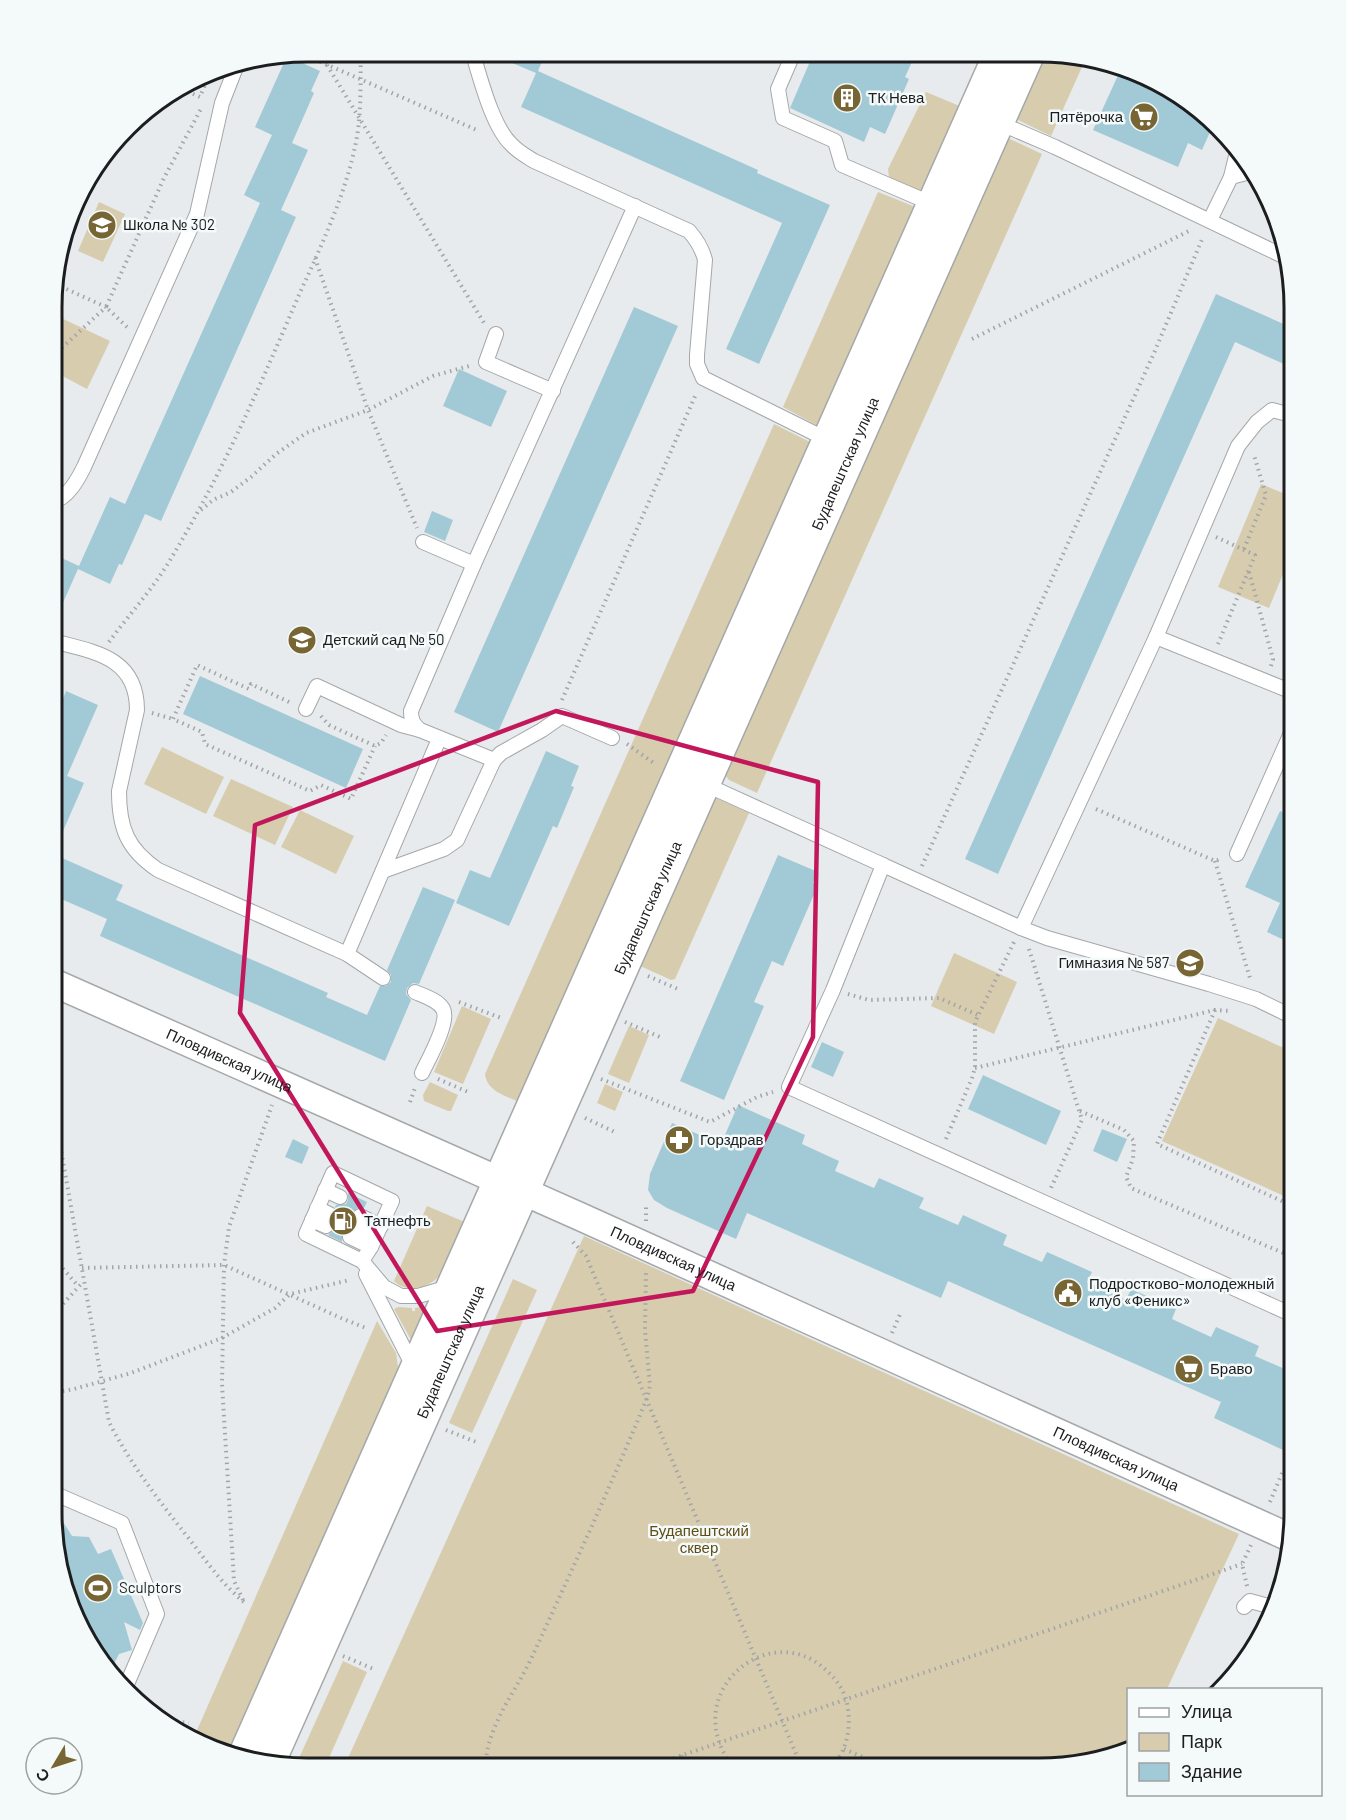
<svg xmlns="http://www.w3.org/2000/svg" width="1346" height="1820" font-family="Barlow,sans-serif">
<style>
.green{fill:#d7ccae}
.building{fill:#a2cad6}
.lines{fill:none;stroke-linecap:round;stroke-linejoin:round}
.service-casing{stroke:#a4a8a9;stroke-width:16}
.minor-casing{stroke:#a4a8a9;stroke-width:30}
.tertiary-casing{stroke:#a4a8a9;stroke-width:36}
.path{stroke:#a2a5a7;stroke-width:4;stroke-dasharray:1.5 4.5;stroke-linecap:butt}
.service{stroke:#fff;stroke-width:14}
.minor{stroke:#fff;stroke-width:27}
.tertiary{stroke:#fff;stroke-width:33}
.marked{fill:none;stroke:#c2185b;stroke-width:4.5;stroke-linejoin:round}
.labels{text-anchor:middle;stroke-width:5;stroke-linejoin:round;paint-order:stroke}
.poi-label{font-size:15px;fill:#1c1d1e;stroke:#f4f9fa;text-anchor:start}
.street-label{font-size:15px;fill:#1c1d1e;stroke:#f4f9fa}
.park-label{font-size:15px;fill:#604d16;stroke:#f4f9fa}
.rim{fill:none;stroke:#1c1d1e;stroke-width:3}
</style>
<rect width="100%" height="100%" fill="#e7ebed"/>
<g class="green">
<polygon points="1040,53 1074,53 1086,58 1051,136 1012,117"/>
<polygon points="926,92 962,107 926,191 919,190 889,178 888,169"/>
<polygon points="1010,139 1042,154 757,793 729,780 722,771 1001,142"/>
<polygon points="878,192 918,208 821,425 816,425 783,407"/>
<polygon points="99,202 125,214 103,262 78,251"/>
<polygon points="59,317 110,341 87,389 53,371 53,330"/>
<path d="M 774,424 L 814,444 L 521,1103 C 507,1096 487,1092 485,1074 Z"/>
<polygon points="1261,484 1295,498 1295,545 1269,608 1218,587"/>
<polygon points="162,747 224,777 206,814 144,784"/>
<polygon points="231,779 293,807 275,845 213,816"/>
<polygon points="716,798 749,813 675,979 671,980 636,964 710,799"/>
<polygon points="300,810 354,836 336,874 281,847"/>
<polygon points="954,953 1017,982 994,1034 931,1006"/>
<polygon points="462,1006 491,1019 463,1084 434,1072"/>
<polygon points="1218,1018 1295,1053 1295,1201 1162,1141"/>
<polygon points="629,1026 649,1035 629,1083 608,1074"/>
<polygon points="430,1082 458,1095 451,1111 448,1111 424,1101 423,1095"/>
<polygon points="605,1084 623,1092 615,1111 597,1103"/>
<path d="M 427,1206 L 467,1223 C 455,1248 447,1284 416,1288 C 407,1289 400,1287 394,1281 Z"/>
<polygon points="584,1236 1239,1534 1167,1689 1128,1690 1128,1748 1040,1769 344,1767"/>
<polygon points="513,1279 537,1290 472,1433 449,1423"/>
<polygon points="428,1306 413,1340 410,1338 394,1309 398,1307 412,1308 412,1311 415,1311 415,1308"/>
<polygon points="377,1321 396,1353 399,1374 233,1752 194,1737"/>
<polygon points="343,1661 367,1672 325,1767 295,1767"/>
</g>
<g class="building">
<polygon points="486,52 546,52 538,71 758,170 757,173 830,205 759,364 726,349 782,223 521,107 536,73"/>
<polygon points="814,52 916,53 905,77 909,79 885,134 870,127 864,142 790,108"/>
<polygon points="287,56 320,71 311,91 314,93 292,143 308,150 281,210 296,217 161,521 145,514 122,565 119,564 110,584 78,569 53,625 53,554 79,566 110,497 125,504 260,203 244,195 272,135 255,127"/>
<polygon points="1120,71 1182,94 1214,123 1202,150 1188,143 1178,167 1093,130"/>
<polygon points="1216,294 1295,329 1295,369 1235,342 998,874 965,859"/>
<polygon points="634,307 678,326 498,732 454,712"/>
<polygon points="459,369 507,391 491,427 443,406"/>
<polygon points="432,511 453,520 445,541 424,532"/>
<polygon points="200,676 363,749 346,788 183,714"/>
<polygon points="66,691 98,705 67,776 84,783 53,854 123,885 116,900 328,993 326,997 367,1015 380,986 386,986 391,982 391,975 387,970 423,887 455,900 419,984 413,983 407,988 406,994 411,1000 385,1061 100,936 107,919 52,895 52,709 58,711"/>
<polygon points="546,751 579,766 571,786 574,787 557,828 553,826 509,926 456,903 470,870 490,878"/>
<polygon points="1280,811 1295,817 1295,945 1267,932 1280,903 1245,887"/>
<polygon points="778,855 818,872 813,883 818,885 783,966 772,961 754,1002 764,1006 724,1100 680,1081"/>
<polygon points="822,1042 844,1052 833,1077 811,1067"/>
<polygon points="983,1075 1061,1111 1046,1145 968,1109"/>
<polygon points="738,1105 805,1135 802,1144 839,1161 835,1171 874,1188 879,1178 924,1198 919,1208 958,1225 963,1215 1007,1235 1003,1245 1042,1262 1047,1252 1092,1272 1087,1282 1126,1300 1131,1289 1176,1309 1172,1319 1211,1337 1216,1327 1259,1346 1255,1356 1294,1373 1294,1455 1214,1418 1221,1402 948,1281 941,1298 747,1213 736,1239 667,1208 654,1200 648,1190 650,1174 672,1123 721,1144"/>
<polygon points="1102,1129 1127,1139 1117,1162 1093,1151"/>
<polygon points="293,1139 309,1147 302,1164 285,1157"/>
<polygon points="348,1193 367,1202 364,1208 359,1207 352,1212 351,1218 347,1223 347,1229 342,1234 342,1242 328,1235 334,1230 334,1223 339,1218 340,1214 335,1207 336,1205 346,1204 348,1200"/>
<polygon points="51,1503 72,1536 89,1537 98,1554 111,1549 143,1623 140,1630 124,1622 132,1650 119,1654 109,1674 77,1627 51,1514"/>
</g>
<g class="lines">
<g class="service-casing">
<g id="service">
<path d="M 472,51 C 480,77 492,126 511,144 C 517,151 526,156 534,161 L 689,231 C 697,240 702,248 705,260 L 697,355 L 697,364 L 703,378 L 830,441"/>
<polyline points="794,52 778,89 783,118 835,141 842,165 935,205"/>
<polyline points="997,122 1055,147 1283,256"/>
<polyline points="1231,177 1238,148"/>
<polyline points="1210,220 1231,177 1254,171"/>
<polyline points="496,334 486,362 553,391"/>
<path d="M 53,502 C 68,497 77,481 84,467 L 197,214 L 222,103 L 238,62"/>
<polyline points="423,542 474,564"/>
<polyline points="1156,637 1295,693"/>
<path d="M 53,641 C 94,652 137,657 137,710 L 119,791 C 119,828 127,849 158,870 L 347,954 L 439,739"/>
<polyline points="306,709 317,686 401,725 420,730"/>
<polyline points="494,760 501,753 542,730 562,716 612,738"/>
<polyline points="702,783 883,865 833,990 789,1087 1295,1316"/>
<polyline points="1237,854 1295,724"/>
<polyline points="883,865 1021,928 1156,637 1238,446 1257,422 1272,410 1295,416"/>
<path d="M 383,871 L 444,849 L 457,840 L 494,760 L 420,730 C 413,724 411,720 411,711 L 474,564 L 635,206"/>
<polyline points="1021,928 1047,938 1209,984 1256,999 1295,1018"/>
<polyline points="347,954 383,978"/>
<path d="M 415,992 C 424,996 438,1000 443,1009 C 450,1022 428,1060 422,1073"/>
<polyline points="325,1190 340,1197"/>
<polyline points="317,1208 331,1215"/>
<polyline points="360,1216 381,1226"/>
<polyline points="312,1220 326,1226"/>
<polyline points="355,1226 376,1236"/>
<polyline points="350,1237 371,1247"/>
<polyline points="362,1261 371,1247 392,1201 333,1173 306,1234 362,1261 384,1287 401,1296 418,1296 449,1287"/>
<polyline points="366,1274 413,1366"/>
<polyline points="51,1492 122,1523 157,1614 124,1691"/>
<polyline points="1244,1607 1250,1601 1276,1608"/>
</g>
</g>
<g class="minor-casing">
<g id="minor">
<path id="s1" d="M 52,982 L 581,1217 L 1293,1539"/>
</g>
</g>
<g class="tertiary-casing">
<g id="tertiary">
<polyline points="245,1756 1001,53"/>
<path id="s2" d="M 267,1765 L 1028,53"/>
</g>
</g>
<g class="path">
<polyline points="298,52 479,131"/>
<polyline points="327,65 484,323"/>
<polyline points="182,89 200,97 210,73"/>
<polyline points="315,258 368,410 417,528"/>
<polyline points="127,327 106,307 164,178 202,107"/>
<polyline points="972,339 1191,230"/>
<polyline points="53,356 106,307 53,283"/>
<polyline points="201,510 213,500 231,492 251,477 276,454 306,433 368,410 433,376 469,366"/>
<polyline points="1216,537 1255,555 1218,644"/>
<polyline points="1244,549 1266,495 1254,455"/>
<polyline points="1249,572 1273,659 1271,666"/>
<path d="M 109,642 C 128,616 150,592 167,565 C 218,482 257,393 295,304 C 318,252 345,198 356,142 C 362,112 360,81 361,51"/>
<polyline points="562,700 696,394"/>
<polyline points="289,702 251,684 249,689 197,665 173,719 202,732 205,744 310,791 321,785 351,799 375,746"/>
<polyline points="152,713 173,719"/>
<polyline points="321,716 329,725 375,746 381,743 386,735"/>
<polyline points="627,744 655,764"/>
<polyline points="1284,790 1295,785"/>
<polyline points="1096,809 1215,861 1221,859"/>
<polyline points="1215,861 1250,978"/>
<polyline points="922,866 1154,353 1203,237"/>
<polyline points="1029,949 1082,1120 1051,1188"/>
<polyline points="648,976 680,990"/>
<polyline points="848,994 869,1000 939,998 978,1015"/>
<polyline points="459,1002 501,1018"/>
<polyline points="1215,1010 1157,1144 1295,1207"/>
<polyline points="625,1022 660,1037"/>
<polyline points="975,1068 1215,1010 1231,1011"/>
<polyline points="438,1079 468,1092"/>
<polyline points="601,1079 710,1122 757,1097 773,1092"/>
<path d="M 52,1099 L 109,1422 C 131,1465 160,1502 190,1540 C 207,1562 222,1584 244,1602"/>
<polyline points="410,1102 415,1088"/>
<polyline points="1080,1111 1124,1130 1134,1141 1133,1159 1126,1177 1131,1188 1295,1258"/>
<polyline points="585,1118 617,1133"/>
<polyline points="946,1139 972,1078 975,1068 975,1022 1014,942"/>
<polyline points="646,1221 646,1204"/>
<polyline points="573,1242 586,1256 802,1768"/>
<polyline points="51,1255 78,1286"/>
<polyline points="82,1268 224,1265 341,1318 366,1328"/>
<polyline points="51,1317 83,1282"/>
<polyline points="892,1333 901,1312"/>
<polyline points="51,1393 74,1389 131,1373 222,1338 275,1308 290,1294 350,1280"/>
<polyline points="446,1430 479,1443"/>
<polyline points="1270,1502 1282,1473"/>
<polyline points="1247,1586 1242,1564 1251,1545"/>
<polyline points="243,1600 234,1581 222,1384 224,1265 229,1227 272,1105"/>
<polyline points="343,1656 376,1670"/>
<polyline points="168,1727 172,1721 189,1723"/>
<polyline points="844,1749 890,1769"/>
<path d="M 485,1767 C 488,1724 513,1696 531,1659 C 571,1572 611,1486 647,1398 L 650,1386 L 645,1330 L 646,1273"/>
<polyline points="645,1768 1242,1564"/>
<polyline points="678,1768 682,1755"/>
<path d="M 734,1768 C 675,1695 769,1616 826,1670 C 838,1681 846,1693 848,1709 C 851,1731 846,1753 830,1768"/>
</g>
<use href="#service" class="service"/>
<use href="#minor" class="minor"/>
<use href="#tertiary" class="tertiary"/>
</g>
<path class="marked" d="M 556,711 L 818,782 L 813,1037 L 693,1291 L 437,1331 L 240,1013 L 255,825 Z"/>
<defs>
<g id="building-disc" transform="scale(1.5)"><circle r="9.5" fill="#776533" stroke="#f4f9fa"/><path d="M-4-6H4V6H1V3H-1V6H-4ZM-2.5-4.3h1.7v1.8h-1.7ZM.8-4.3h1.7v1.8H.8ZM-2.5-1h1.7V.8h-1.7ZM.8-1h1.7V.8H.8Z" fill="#fff"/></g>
<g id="supermarket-disc" transform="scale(1.5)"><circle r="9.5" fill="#776533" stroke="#f4f9fa"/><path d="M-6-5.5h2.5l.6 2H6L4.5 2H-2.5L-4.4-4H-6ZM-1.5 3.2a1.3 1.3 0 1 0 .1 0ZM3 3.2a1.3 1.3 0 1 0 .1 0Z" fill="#fff"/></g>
<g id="school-disc" transform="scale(1.5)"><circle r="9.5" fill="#776533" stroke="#f4f9fa"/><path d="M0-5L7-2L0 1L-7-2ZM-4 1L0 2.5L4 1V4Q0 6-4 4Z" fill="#fff"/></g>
<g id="pharmacy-disc" transform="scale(1.5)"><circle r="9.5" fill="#776533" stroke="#f4f9fa"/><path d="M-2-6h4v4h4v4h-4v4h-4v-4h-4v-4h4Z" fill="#fff"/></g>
<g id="fuel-disc" transform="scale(1.5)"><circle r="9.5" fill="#776533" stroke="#f4f9fa"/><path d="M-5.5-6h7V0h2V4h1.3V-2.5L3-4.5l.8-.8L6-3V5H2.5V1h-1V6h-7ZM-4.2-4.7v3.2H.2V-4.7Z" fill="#fff"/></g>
<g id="civic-disc" transform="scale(1.5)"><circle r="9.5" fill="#776533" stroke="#f4f9fa"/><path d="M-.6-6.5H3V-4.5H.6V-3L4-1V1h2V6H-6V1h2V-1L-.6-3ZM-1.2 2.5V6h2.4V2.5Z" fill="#fff"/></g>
<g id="stadium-disc" transform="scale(1.5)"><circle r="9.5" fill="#776533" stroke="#f4f9fa"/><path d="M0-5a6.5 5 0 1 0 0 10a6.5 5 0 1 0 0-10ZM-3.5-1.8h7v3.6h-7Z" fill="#fff"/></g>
</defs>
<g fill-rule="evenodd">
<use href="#building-disc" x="847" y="98"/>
<use href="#supermarket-disc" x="1144" y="117"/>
<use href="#school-disc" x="102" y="225"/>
<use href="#school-disc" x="302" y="640"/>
<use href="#school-disc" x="1190" y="963"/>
<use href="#pharmacy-disc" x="679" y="1140"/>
<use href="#fuel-disc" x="343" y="1221"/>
<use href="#civic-disc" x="1068" y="1293"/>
<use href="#supermarket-disc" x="1189" y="1369"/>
<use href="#stadium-disc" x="98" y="1588"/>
</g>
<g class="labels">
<g class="poi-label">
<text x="868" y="103">ТК Нева</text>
<text x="1123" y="122" text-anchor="end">Пятёрочка</text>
<text x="123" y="230">Школа № 302</text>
<text x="323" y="645">Детский сад № 50</text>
<text x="1169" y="968" text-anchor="end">Гимназия № 587</text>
<text x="700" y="1145">Горздрав</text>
<text x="364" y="1226">Татнефть</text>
<text x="1089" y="1289">Подростково-молодежный<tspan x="1089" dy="17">клуб «Феникс»</tspan></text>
<text x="1210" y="1374">Браво</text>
<text x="119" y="1593">Sculptors</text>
</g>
<g class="street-label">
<text dy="5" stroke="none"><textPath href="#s2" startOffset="1424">Будапештская улица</textPath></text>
<text dy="5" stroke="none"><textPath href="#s2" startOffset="938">Будапештская улица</textPath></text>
<text dy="5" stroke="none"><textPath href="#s1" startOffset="194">Пловдивская улица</textPath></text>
<text dy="5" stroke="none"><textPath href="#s1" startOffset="680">Пловдивская улица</textPath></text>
<text dy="5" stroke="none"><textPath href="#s2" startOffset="452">Будапештская улица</textPath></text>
<text dy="5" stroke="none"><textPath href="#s1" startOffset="1166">Пловдивская улица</textPath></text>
</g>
<g class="park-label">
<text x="699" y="1536">Будапештский<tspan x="699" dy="17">сквер</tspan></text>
</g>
</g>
<path d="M0 0H1346V1820H0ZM307 62H1039A245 245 0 0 1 1284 307V1513A245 245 0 0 1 1039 1758H307A245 245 0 0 1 62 1513V307A245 245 0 0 1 307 62Z" fill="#f4f9fa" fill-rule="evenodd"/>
<path class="rim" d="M307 62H1039A245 245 0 0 1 1284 307V1513A245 245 0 0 1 1039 1758H307A245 245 0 0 1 62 1513V307A245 245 0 0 1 307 62Z"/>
<rect x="1127" y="1688" width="195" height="108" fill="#f4f9fa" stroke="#9ea1a2" stroke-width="1.5"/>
<rect x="1139" y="1708" width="30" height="9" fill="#ffffff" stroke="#9ea1a2" stroke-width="1.5"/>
<text x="1181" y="1718" font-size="18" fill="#1c1d1e">Улица</text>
<rect x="1139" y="1733" width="30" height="18" fill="#d7ccae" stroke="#9ea1a2" stroke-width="1.5"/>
<text x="1181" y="1748" font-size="18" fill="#1c1d1e">Парк</text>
<rect x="1139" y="1763" width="30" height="18" fill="#a2cad6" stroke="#9ea1a2" stroke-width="1.5"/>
<text x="1181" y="1778" font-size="18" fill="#1c1d1e">Здание</text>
<g transform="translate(54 1766) rotate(231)"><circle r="28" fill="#f4f9fa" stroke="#9ea1a2" stroke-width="1.5"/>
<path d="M0-4.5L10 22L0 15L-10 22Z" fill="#776533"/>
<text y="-9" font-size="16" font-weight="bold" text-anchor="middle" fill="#1c1d1e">С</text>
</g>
</svg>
